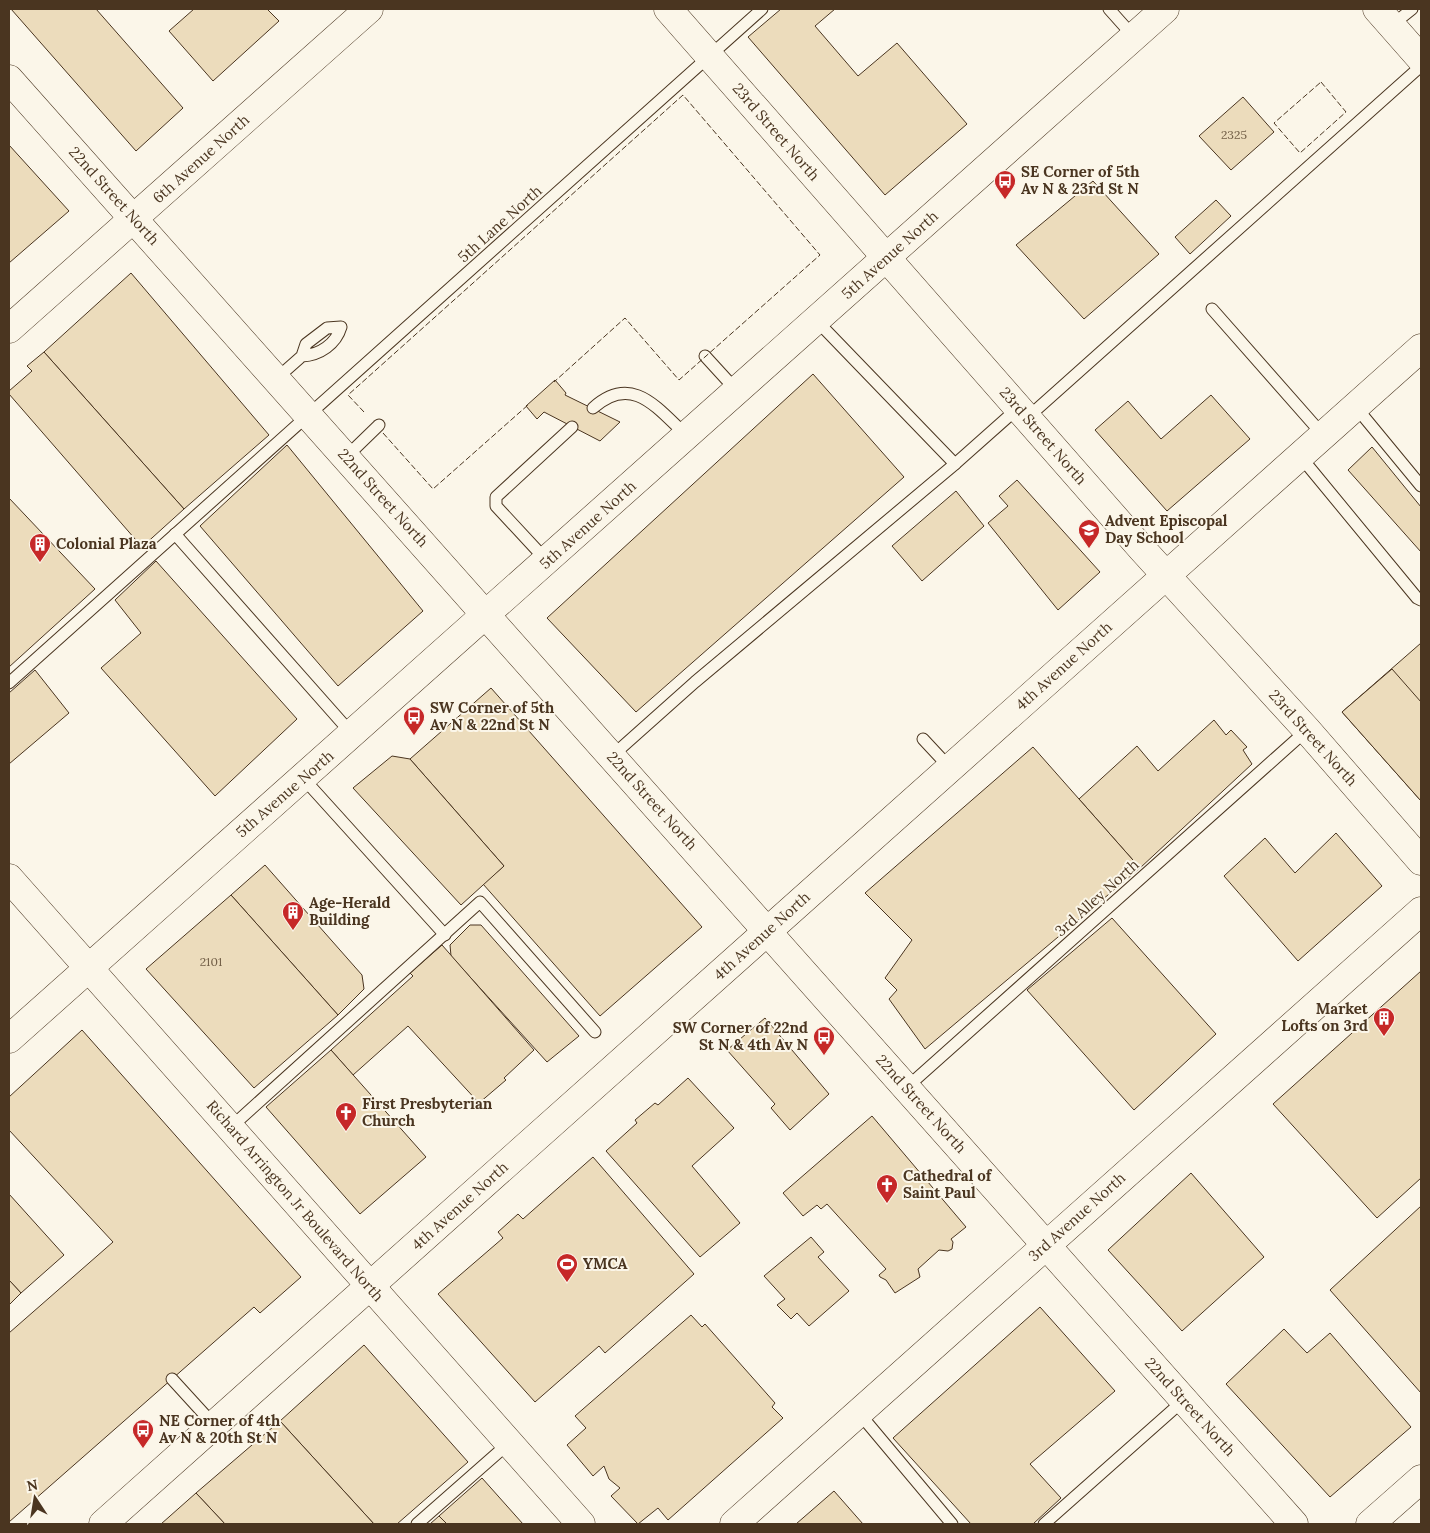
<svg xmlns="http://www.w3.org/2000/svg" width="1430" height="1533" font-family="Lora,serif">
<style>
.building{fill:#ecdcbc;stroke:#4a3520}
.lines{fill:none;stroke-linecap:round;stroke-linejoin:round}
.service-casing{stroke:#4a3520;stroke-width:13}
.tertiary-casing{stroke:#4a3520;stroke-width:29}
.secondary-casing{stroke:#4a3520;stroke-width:29}
.service{stroke:#fbf6e9;stroke-width:11}
.tertiary{stroke:#fbf6e9;stroke-width:28}
.secondary{stroke:#fbf6e9;stroke-width:28}
.fence{stroke:#4a3520;stroke-width:1;stroke-dasharray:6 2.5;stroke-linecap:butt}
.labels{text-anchor:middle;stroke-width:4;stroke-linejoin:round;paint-order:stroke}
.number-label{font-size:12px;fill:#725f47}
.street-label{font-size:15px;fill:#4a3520;stroke:#fbf6e9}
.poi-label{font-size:15px;font-weight:bold;fill:#4a3520;stroke:#fbf6e9;text-anchor:start}
</style>
<rect width="100%" height="100%" fill="#fbf6e9"/>
<g class="building">
<polygon points="11,9 96,9 183,108 136,151"/>
<polygon points="194,9 267,9 279,21 213,81 169,31"/>
<polygon points="781,9 835,9 815,26 858,76 897,43 967,124 885,195 748,37"/>
<polygon points="1243,97 1274,132 1231,170 1199,136"/>
<polygon points="9,145 69,211 9,263"/>
<polygon points="1093,181 1159,254 1084,319 1016,245"/>
<polygon points="1216,200 1231,216 1190,254 1175,237"/>
<polygon points="131,273 269,435 184,509 44,352"/>
<polygon points="44,352 184,509 142,547 9,394 9,391 32,371 27,366"/>
<polygon points="813,374 904,477 636,712 547,618"/>
<polygon points="555,380 566,393 565,395 620,422 600,441 544,412 537,419 526,406"/>
<polygon points="1211,395 1250,439 1167,511 1095,430 1128,401 1161,439"/>
<polygon points="287,445 423,611 338,686 200,526"/>
<polygon points="1372,447 1421,507 1421,552 1348,470"/>
<polygon points="1017,480 1100,572 1058,610 988,523 1008,506 999,496"/>
<polygon points="956,491 984,526 922,581 892,546"/>
<polygon points="9,498 95,589 9,667"/>
<polygon points="156,561 297,719 215,796 101,668 141,633 115,600"/>
<polygon points="1421,643 1421,801 1342,712"/>
<polygon points="1392,669 1421,702 1421,801 1342,712"/>
<polygon points="35,670 69,713 9,764 9,693"/>
<polygon points="491,688 702,927 600,1016 483,884 504,866 410,759"/>
<polygon points="1214,720 1226,735 1231,730 1247,747 1243,750 1252,764 1140,868 1079,799 1137,746 1158,771"/>
<polygon points="1033,747 1140,868 925,1049 889,999 897,990 885,978 912,940 865,893"/>
<polygon points="392,756 410,759 504,866 461,905 353,788"/>
<polygon points="1336,833 1382,886 1298,961 1224,876 1265,838 1295,873"/>
<polygon points="265,865 362,975 364,989 338,1015 231,895"/>
<polygon points="231,895 338,1015 254,1088 146,969"/>
<polygon points="1112,918 1216,1034 1134,1110 1027,990"/>
<polygon points="470,925 481,925 579,1036 547,1062 451,956 450,945"/>
<polygon points="442,945 534,1050 504,1078 506,1080 479,1103 408,1026 353,1075 331,1050 413,976 410,973"/>
<polygon points="1421,971 1421,1178 1377,1218 1273,1104"/>
<polygon points="765,1018 829,1094 790,1130 771,1108 775,1104 727,1050"/>
<polygon points="82,1030 301,1277 260,1313 254,1307 9,1522 9,1333 113,1242 9,1130 9,1097"/>
<polygon points="331,1050 426,1157 360,1214 266,1107"/>
<polygon points="688,1078 734,1128 692,1166 740,1223 700,1257 606,1151 637,1123 635,1120 655,1103 658,1105"/>
<polygon points="872,1116 966,1227 951,1239 953,1242 952,1249 948,1251 939,1250 918,1269 920,1277 895,1293 886,1280 880,1277 879,1275 886,1269 827,1204 821,1209 817,1205 803,1216 783,1193"/>
<polygon points="593,1157 694,1274 605,1353 599,1346 535,1402 438,1294 503,1238 498,1232 518,1214 523,1219"/>
<polygon points="1191,1173 1264,1257 1182,1331 1108,1250"/>
<polygon points="9,1194 64,1255 21,1293 9,1280"/>
<polygon points="1421,1206 1421,1393 1330,1290"/>
<polygon points="811,1237 824,1252 818,1257 849,1291 809,1326 797,1313 791,1319 777,1305 785,1299 764,1276"/>
<polygon points="9,1280 21,1293 9,1305"/>
<polygon points="1040,1307 1115,1391 1030,1464 1061,1498 1033,1524 971,1524 893,1438"/>
<polygon points="691,1315 702,1327 705,1324 775,1403 772,1407 783,1418 668,1520 658,1508 638,1524 611,1496 620,1488 609,1479 604,1466 593,1476 567,1445 586,1428 575,1416"/>
<polygon points="1284,1329 1307,1353 1330,1333 1411,1427 1330,1497 1226,1384"/>
<polygon points="364,1345 468,1462 397,1524 374,1524 280,1421"/>
<polygon points="280,1421 374,1524 225,1524 196,1493"/>
<polygon points="482,1478 523,1524 447,1524 439,1516"/>
<polygon points="834,1491 863,1524 796,1524"/>
<polygon points="196,1493 225,1524 161,1524"/>
<polygon points="439,1516 447,1524 430,1524"/>
</g>
<g class="lines">
<g class="service-casing">
<g id="service">
<polyline points="1109,9 1134,37"/>
<polyline points="1392,25 1412,9"/>
<polyline points="1212,309 1323,435"/>
<polyline points="705,356 737,391"/>
<path d="M 276,379 L 302,356 L 306,344 L 327,328 L 341,327 C 336,344 320,355 302,356"/>
<polyline points="1355,406 1421,486"/>
<path d="M 593,408 C 632,373 657,408 686,435"/>
<polyline points="1027,418 1421,66"/>
<polyline points="1300,456 1417,598 1421,600"/>
<polyline points="346,457 379,425"/>
<polyline points="955,464 1018,408"/>
<polyline points="175,534 352,734"/>
<polyline points="547,561 496,506 496,497 572,427"/>
<polyline points="9,683 762,9"/>
<polyline points="923,739 950,768"/>
<polyline points="612,756 695,682 955,464 816,320"/>
<polyline points="303,778 445,935"/>
<polyline points="906,1088 1307,730"/>
<polyline points="230,1128 480,902 595,1032"/>
<polyline points="172,1379 214,1425"/>
<polyline points="859,1413 952,1524"/>
<polyline points="417,1524 509,1443"/>
<polyline points="1044,1524 1184,1400"/>
</g>
</g>
<g class="tertiary-casing">
<g id="tertiary">
<polyline points="668,9 1142,549 1307,730 1421,861"/>
<polyline points="1377,9 1421,59"/>
<polyline points="103,1524 1421,348"/>
</g>
</g>
<g class="secondary-casing">
<g id="secondary">
<polyline points="9,79 1294,1524"/>
<polyline points="9,329 369,9"/>
<polyline points="9,878 581,1524"/>
<polyline points="9,1039 1165,9"/>
<polyline points="734,1524 1421,911"/>
<polyline points="1370,1524 1421,1479"/>
</g>
</g>
<use href="#service" class="service"/>
<use href="#tertiary" class="tertiary"/>
<use href="#secondary" class="secondary"/>
<g class="fence">
<polygon points="1321,82 1346,112 1300,153 1274,123"/>
<polyline points="364,412 348,395 683,95 820,255 679,380 625,318 554,382"/>
<polyline points="383,433 433,489 528,405"/>
</g>
</g>
<defs>
<g id="bus-pin" transform="scale(1.125)"><path d="M0 17L-7.5 6A9.5 9.5 0 1 1 7.5 6Z" fill="#c62828" stroke="#fbf6e9"/><path d="M-5-6H5V4H4V6H2V4H-2V6H-4V4H-5ZM-3.5-4V0h7V-4ZM-3.5 1.2v1.5H-2V1.2ZM2 1.2v1.5H3.5V1.2Z" fill="#fff"/></g>
<g id="school-pin" transform="scale(1.125)"><path d="M0 17L-7.5 6A9.5 9.5 0 1 1 7.5 6Z" fill="#c62828" stroke="#fbf6e9"/><path d="M0-5L7-2L0 1L-7-2ZM-4 1L0 2.5L4 1V4Q0 6-4 4Z" fill="#fff"/></g>
<g id="building-pin" transform="scale(1.125)"><path d="M0 17L-7.5 6A9.5 9.5 0 1 1 7.5 6Z" fill="#c62828" stroke="#fbf6e9"/><path d="M-4-6H4V6H1V3H-1V6H-4ZM-2.5-4.3h1.7v1.8h-1.7ZM.8-4.3h1.7v1.8H.8ZM-2.5-1h1.7V.8h-1.7ZM.8-1h1.7V.8H.8Z" fill="#fff"/></g>
<g id="church-pin" transform="scale(1.125)"><path d="M0 17L-7.5 6A9.5 9.5 0 1 1 7.5 6Z" fill="#c62828" stroke="#fbf6e9"/><path d="M-1.2-6h2.4v3.5h3.3v2.4h-3.3V6h-2.4V-.1h-3.3v-2.4h3.3Z" fill="#fff"/></g>
<g id="stadium-pin" transform="scale(1.125)"><path d="M0 17L-7.5 6A9.5 9.5 0 1 1 7.5 6Z" fill="#c62828" stroke="#fbf6e9"/><path d="M0-5a6.5 5 0 1 0 0 10a6.5 5 0 1 0 0-10ZM-3.5-1.8h7v3.6h-7Z" fill="#fff"/></g>
</defs>
<g fill-rule="evenodd">
<use href="#bus-pin" x="1005" y="181"/>
<use href="#school-pin" x="1089" y="530"/>
<use href="#building-pin" x="40" y="544"/>
<use href="#bus-pin" x="414" y="717"/>
<use href="#building-pin" x="293" y="912"/>
<use href="#building-pin" x="1384" y="1018"/>
<use href="#bus-pin" x="824" y="1037"/>
<use href="#church-pin" x="346" y="1113"/>
<use href="#church-pin" x="887" y="1185"/>
<use href="#stadium-pin" x="567" y="1264"/>
<use href="#bus-pin" x="143" y="1430"/>
</g>
<g class="labels">
<g class="number-label">
<text x="1234" y="139">2325</text>
<text x="211" y="966">2101</text>
</g>
<g class="street-label">
<text transform="translate(776 132) rotate(49)" y="5">23rd Street North</text>
<text transform="translate(201 159) rotate(-42)" y="5">6th Avenue North</text>
<text transform="translate(114 196) rotate(48)" y="5">22nd Street North</text>
<text transform="translate(500 224) rotate(-42)" y="5">5th Lane North</text>
<text transform="translate(890 255) rotate(-42)" y="5">5th Avenue North</text>
<text transform="translate(1043 436) rotate(49)" y="5">23rd Street North</text>
<text transform="translate(383 498) rotate(48)" y="5">22nd Street North</text>
<text transform="translate(588 525) rotate(-42)" y="5">5th Avenue North</text>
<text transform="translate(1064 666) rotate(-42)" y="5">4th Avenue North</text>
<text transform="translate(1313 738) rotate(48)" y="5">23rd Street North</text>
<text transform="translate(285 794) rotate(-41)" y="5">5th Avenue North</text>
<text transform="translate(652 801) rotate(48)" y="5">22nd Street North</text>
<text transform="translate(1097 898) rotate(-42)" y="5">3rd Alley North</text>
<text transform="translate(762 936) rotate(-42)" y="5">4th Avenue North</text>
<text transform="translate(921 1104) rotate(48)" y="5">22nd Street North</text>
<text transform="translate(295 1201) rotate(49)" y="5">Richard Arrington Jr Boulevard North</text>
<text transform="translate(460 1206) rotate(-42)" y="5">4th Avenue North</text>
<text transform="translate(1077 1217) rotate(-42)" y="5">3rd Avenue North</text>
<text transform="translate(1190 1407) rotate(48)" y="5">22nd Street North</text>
</g>
<g class="poi-label">
<text x="1021" y="177">SE Corner of 5th<tspan x="1021" dy="17">Av N &amp; 23rd St N</tspan></text>
<text x="1105" y="526">Advent Episcopal<tspan x="1105" dy="17">Day School</tspan></text>
<text x="56" y="549">Colonial Plaza</text>
<text x="430" y="713">SW Corner of 5th<tspan x="430" dy="17">Av N &amp; 22nd St N</tspan></text>
<text x="309" y="908">Age-Herald<tspan x="309" dy="17">Building</tspan></text>
<text x="1368" y="1014" text-anchor="end">Market<tspan x="1368" dy="17">Lofts on 3rd</tspan></text>
<text x="808" y="1033" text-anchor="end">SW Corner of 22nd<tspan x="808" dy="17">St N &amp; 4th Av N</tspan></text>
<text x="362" y="1109">First Presbyterian<tspan x="362" dy="17">Church</tspan></text>
<text x="903" y="1181">Cathedral of<tspan x="903" dy="17">Saint Paul</tspan></text>
<text x="583" y="1269">YMCA</text>
<text x="159" y="1426">NE Corner of 4th<tspan x="159" dy="17">Av N &amp; 20th St N</tspan></text>
</g>
</g>
<rect width="1430" height="1533" fill="none" stroke="#4a3520" stroke-width="20"/>
<g transform="translate(35 1498) rotate(348)" stroke="#fbf6e9" stroke-width="4" paint-order="stroke">
<path d="M0-4L9 19L0 12L-9 19Z" fill="#4a3520"/>
<text y="-8" font-size="14" font-weight="bold" text-anchor="middle" fill="#4a3520">N</text>
</g>
</svg>
